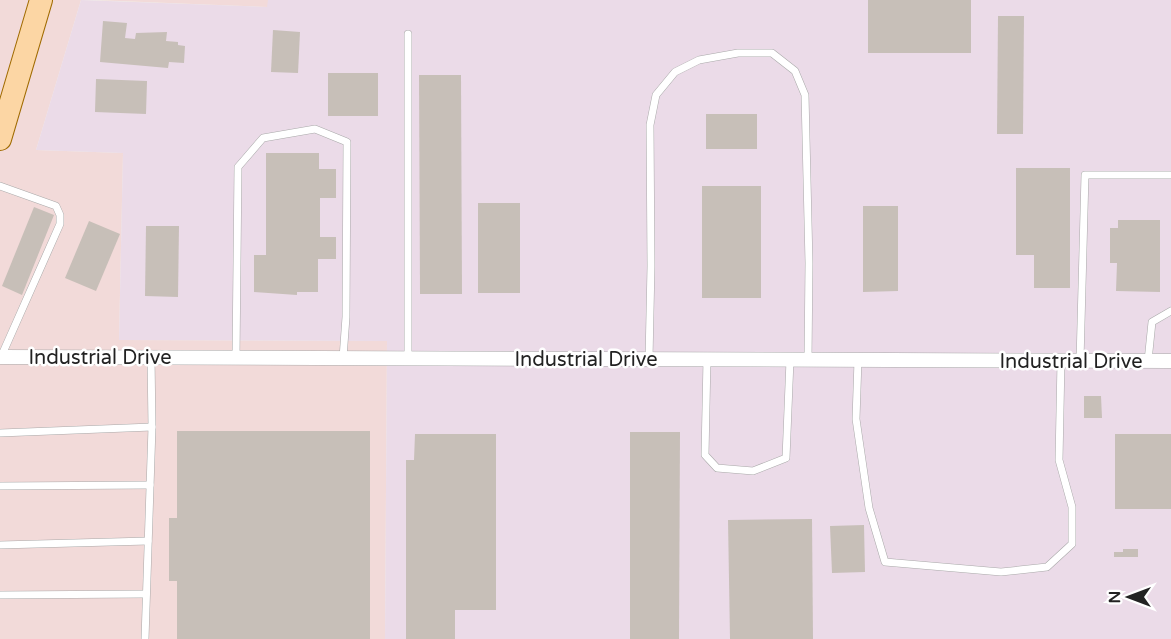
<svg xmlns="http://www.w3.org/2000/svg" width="1171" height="639" font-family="'Varela Round',sans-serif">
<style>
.commercial{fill:#f2dad9}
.industrial{fill:#ebdbe8}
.building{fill:#c7bfb8}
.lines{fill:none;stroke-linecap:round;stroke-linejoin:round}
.service-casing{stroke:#a9a9a9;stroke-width:8}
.minor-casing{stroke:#a9a9a9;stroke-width:15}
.primary-casing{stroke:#a06b00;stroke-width:24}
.service{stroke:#fff;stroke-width:7}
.minor{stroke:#fff;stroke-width:14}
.primary{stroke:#fcd6a4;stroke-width:22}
.labels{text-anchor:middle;stroke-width:5;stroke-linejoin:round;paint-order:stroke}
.street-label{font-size:20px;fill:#222;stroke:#fff}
</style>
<rect width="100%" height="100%" fill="#f2efe9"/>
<g class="commercial">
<polygon points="0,0 81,0 36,150 123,153 119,340 387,341 385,639 0,639"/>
<polygon points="94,0 268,0 268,7"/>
</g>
<polygon class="industrial" points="81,0 267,7 268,0 1171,0 1171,639 385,639 387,341 119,340 123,153 36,150"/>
<g class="building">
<rect x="868" y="0" width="103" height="53"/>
<polygon points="998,16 1024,16 1023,134 997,134"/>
<polygon points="103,21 127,23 125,38 135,39 136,33 167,32 166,41 178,42 178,45 185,46 184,63 169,62 168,68 100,62"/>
<polygon points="273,30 300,32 298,73 271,72"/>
<rect x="328" y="73" width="50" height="43"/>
<polygon points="419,75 461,75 462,294 420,294"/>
<polygon points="96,79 147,81 146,114 95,112"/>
<rect x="706" y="114" width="51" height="35"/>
<polygon points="266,153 319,153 319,169 336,169 336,198 320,198 320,237 336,237 336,259 318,259 318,292 297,292 297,295 254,292 254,255 266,255"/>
<polygon points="1016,168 1070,168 1070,288 1034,288 1034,255 1016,255"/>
<rect x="702" y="186" width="59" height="112"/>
<rect x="478" y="203" width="42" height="90"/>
<polygon points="863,206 898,206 898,291 863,292"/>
<polygon points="34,207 54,215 22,295 2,286"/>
<polygon points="1118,220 1160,220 1160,292 1116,291 1117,263 1110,263 1110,228 1118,228"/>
<polygon points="89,221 120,234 96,291 65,278"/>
<polygon points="146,226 179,226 178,297 145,296"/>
<polygon points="1084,396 1101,396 1102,418 1084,418"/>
<polygon points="177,431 370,431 370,639 177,639 177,581 169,581 169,518 177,518"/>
<polygon points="630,432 680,432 679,639 630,639"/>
<polygon points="415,434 496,434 496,610 455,610 455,639 406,639 406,460 414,460"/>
<rect x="1115" y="434" width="56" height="75"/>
<polygon points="812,519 813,639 730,639 728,520"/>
<polygon points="864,525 865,572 832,573 830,526"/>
<polygon points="1123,549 1138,549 1138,557 1114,557 1114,552 1123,552"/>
</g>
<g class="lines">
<g class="service-casing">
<g id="service">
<polyline points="408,34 408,358"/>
<polyline points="0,186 56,206 60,215 60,224 1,357"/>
<polyline points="236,358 238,167 263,138 315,129 347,142 346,317 343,358"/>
<polyline points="649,359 651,266 650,125 656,95 675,72 699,60 738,53 772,53 795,71 805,95 809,263 808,360"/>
<polyline points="707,359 705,455 717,468 753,471 786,458 790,360"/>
<polyline points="858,360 856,419 869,508 885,562 1001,572 1047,567 1072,544 1072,507 1059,460 1061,361"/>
<polyline points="1080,361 1085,175 1171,175"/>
<polyline points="1148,361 1152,322 1171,311"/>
<polyline points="0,433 152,427"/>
<polyline points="0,486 150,485"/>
<polyline points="0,545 148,541"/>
<polyline points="0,595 146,594"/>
<polyline points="145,639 152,427 151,357"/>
</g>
</g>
<g class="minor-casing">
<polyline id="minor" points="0,357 1171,361"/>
</g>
<g class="primary-casing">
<polyline id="primary" points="0,139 41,0"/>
</g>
<use href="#service" class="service"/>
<use href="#minor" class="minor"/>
<use href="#primary" class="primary"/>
</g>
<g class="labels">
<g class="street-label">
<text x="100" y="364">Industrial Drive</text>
<text x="586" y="366">Industrial Drive</text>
<text x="1071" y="368">Industrial Drive</text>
</g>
</g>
<g transform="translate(1129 597) rotate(270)" stroke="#ffffff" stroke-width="4.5" paint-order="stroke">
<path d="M0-4.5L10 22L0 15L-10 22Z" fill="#222222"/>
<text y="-9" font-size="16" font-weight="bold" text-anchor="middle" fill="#222222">N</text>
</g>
</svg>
